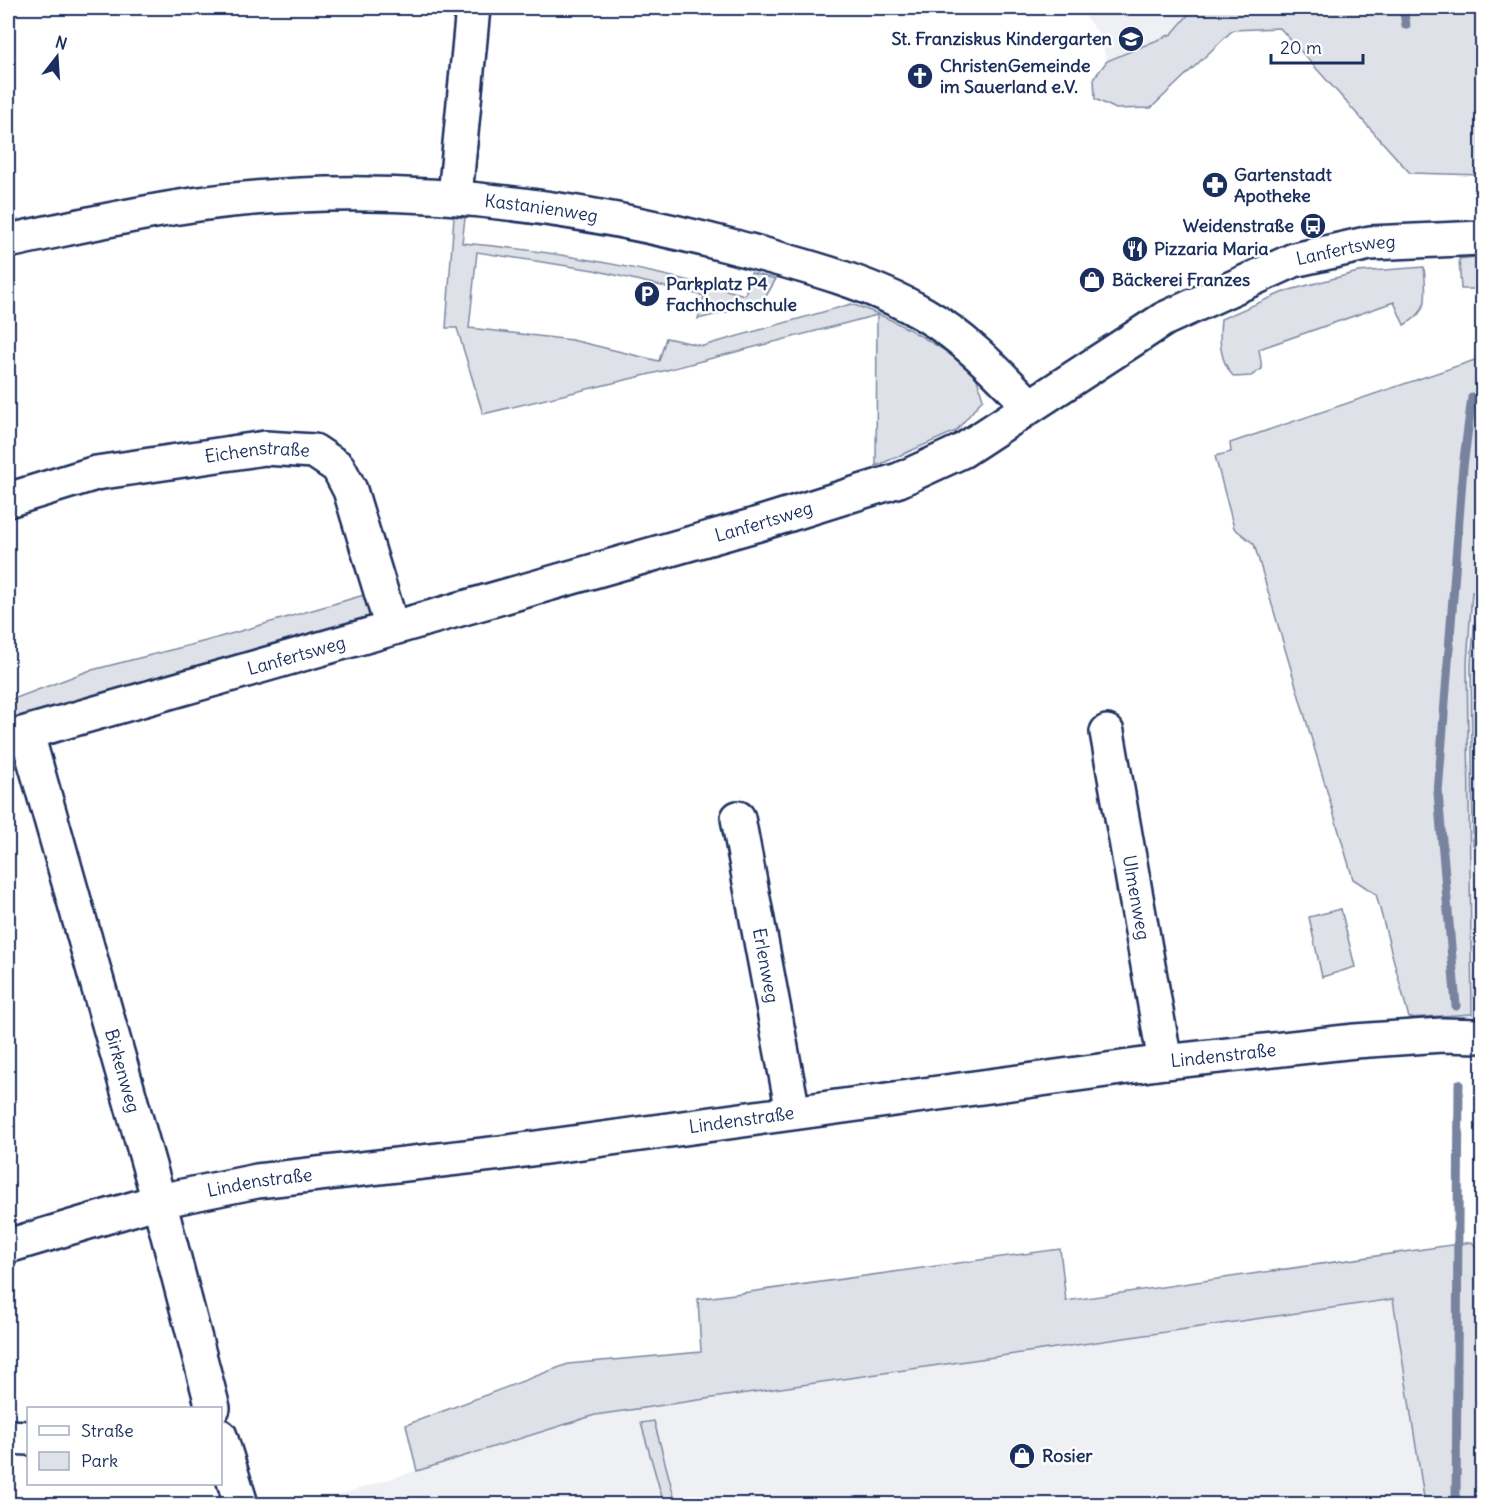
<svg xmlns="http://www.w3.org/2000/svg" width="1490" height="1512" font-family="Delius,sans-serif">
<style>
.built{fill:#eff0f4}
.green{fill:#dee1e7;stroke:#7c88a2;stroke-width:1.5}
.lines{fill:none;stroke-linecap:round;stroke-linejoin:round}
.stream{stroke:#77839f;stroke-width:9}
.minor-casing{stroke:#1b2f5e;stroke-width:38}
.minor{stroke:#fff;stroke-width:33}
.labels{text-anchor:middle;stroke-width:5;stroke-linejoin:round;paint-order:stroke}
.poi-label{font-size:18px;font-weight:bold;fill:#1b2f5e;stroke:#fff;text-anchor:start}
.street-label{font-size:18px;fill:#1b2f5e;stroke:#fff}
</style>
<rect width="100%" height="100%" fill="#fff"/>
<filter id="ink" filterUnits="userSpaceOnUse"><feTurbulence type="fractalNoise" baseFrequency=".0167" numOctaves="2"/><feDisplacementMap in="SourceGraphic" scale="12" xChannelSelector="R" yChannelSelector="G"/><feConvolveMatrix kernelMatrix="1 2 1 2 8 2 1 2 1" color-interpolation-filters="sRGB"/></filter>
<g filter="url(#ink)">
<g class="built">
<polygon points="1094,8 1194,8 1172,34 1107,61 1099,34 1086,18"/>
<polygon points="1472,591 1482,591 1482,1014 1472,1014 1470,954 1467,663"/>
<polygon points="1394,1299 1425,1504 310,1504 595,1415"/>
</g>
<g class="green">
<polygon points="1194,8 1482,8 1482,175 1410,173 1280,28 1233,30 1151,108 1116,109 1095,99 1094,78 1107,61 1172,34"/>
<path d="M 454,216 L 465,218 L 462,243 C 559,251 652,270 745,295 L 751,273 L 776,279 L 762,303 L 698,319 L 704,296 L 594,270 L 477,252 L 469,328 L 572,340 L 659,361 L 666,338 L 703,346 L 851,304 C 896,318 934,344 974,369 L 983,399 L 956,431 L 876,466 L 877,315 L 663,371 L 483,414 L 457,328 L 446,328 Z"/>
<polygon points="1482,256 1482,591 1472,592 1467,663 1472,1014 1409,1018 1376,894 1353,879 1254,544 1234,528 1215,456 1231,452 1230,443 1478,359 1481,289 1461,289 1459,259"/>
<path d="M 1424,267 C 1426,293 1431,312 1404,325 L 1394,302 L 1259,349 L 1262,369 L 1251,376 L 1234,377 C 1219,361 1219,340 1221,319 L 1286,291 L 1358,272 Z"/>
<polygon points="371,593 380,624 8,729 8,701 88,671 206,641"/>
<polygon points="1477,595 1482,595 1482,845 1473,845 1471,663"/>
<polygon points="1341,909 1355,967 1322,977 1309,917"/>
<polygon points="1472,1242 1482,1254 1482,1504 1425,1504 1393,1299 595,1415 417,1471 406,1425 568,1364 701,1352 698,1299 1060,1249 1066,1301"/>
<polygon points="654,1421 676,1504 664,1504 641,1423"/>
</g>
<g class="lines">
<g class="stream">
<polyline points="1403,8 1406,25"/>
<polyline points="1456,1006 1438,793 1463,467 1472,397"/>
<polyline points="1456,1504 1459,1084"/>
</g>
<g class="minor-casing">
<g id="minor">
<polyline points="455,196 473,8"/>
<path id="s1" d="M 8,241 C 71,228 134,213 199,204 C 378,180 562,201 735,247 C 798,264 867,281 924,314 C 964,337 998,373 1030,406"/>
<path id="s2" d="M 8,500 L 96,473 L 265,448 L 314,451 L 338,467 L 350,490 L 392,628"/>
<path id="s3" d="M 1107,732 L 1165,1062"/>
<path id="s4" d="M 27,734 L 159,1201 L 213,1408"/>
<path id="s5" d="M 8,738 L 755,525 L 899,480 L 962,451 L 1164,319 L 1294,260 L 1370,243 L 1482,238"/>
<path id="s6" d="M 738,818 L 793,1112"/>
<path id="s7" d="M 8,1246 L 159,1201 L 257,1181 L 501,1153 L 1165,1062 L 1355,1041 L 1442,1035 L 1482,1036"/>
<polyline points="220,1436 241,1504"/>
<polyline points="8,1437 28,1438"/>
</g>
</g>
<use href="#minor" class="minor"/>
</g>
</g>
<defs>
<g id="school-disc" transform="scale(1.35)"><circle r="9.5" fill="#1b2f5e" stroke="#fff"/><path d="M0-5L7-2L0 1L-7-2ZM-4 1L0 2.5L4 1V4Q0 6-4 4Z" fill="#fff"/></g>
<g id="church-disc" transform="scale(1.35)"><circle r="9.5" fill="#1b2f5e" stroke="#fff"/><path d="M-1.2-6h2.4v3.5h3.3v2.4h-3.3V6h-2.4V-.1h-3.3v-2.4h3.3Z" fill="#fff"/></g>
<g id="pharmacy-disc" transform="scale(1.35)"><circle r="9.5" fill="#1b2f5e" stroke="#fff"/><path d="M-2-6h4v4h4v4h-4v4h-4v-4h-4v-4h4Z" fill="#fff"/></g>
<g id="bus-disc" transform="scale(1.35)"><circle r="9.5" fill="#1b2f5e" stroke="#fff"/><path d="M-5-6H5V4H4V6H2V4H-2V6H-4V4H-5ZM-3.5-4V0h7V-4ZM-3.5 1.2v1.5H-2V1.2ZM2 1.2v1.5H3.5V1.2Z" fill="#fff"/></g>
<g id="restaurant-disc" transform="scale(1.35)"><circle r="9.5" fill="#1b2f5e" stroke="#fff"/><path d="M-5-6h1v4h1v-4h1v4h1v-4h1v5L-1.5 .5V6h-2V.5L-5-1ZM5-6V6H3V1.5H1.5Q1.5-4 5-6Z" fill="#fff"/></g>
<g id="shop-disc" transform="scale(1.35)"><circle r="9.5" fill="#1b2f5e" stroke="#fff"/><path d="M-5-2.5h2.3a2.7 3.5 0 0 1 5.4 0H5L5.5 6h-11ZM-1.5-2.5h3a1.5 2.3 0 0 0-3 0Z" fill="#fff"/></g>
<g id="parking-disc" transform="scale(1.35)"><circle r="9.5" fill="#1b2f5e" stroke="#fff"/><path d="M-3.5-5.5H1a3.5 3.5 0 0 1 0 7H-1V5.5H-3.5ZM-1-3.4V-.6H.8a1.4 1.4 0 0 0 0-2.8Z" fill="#fff"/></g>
</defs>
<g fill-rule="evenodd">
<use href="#school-disc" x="1131" y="39"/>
<use href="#church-disc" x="920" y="76"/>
<use href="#pharmacy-disc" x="1215" y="185"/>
<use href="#bus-disc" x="1313" y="226"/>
<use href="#restaurant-disc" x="1135" y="249"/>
<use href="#shop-disc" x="1092" y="280"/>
<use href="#parking-disc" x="647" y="294"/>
<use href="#shop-disc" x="1022" y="1456"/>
</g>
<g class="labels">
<g class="poi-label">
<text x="1112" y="45" text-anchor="end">St. Franziskus Kindergarten</text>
<text x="940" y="72">ChristenGemeinde<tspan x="940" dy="21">im Sauerland e.V.</tspan></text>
<text x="1234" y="181">Gartenstadt<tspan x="1234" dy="21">Apotheke</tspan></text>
<text x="1294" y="232" text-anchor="end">Weidenstraße</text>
<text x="1154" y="255">Pizzaria Maria</text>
<text x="1112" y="286">Bäckerei Franzes</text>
<text x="666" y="290">Parkplatz P4<tspan x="666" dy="21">Fachhochschule</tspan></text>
<text x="1042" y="1462">Rosier</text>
</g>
<g class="street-label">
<text dy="6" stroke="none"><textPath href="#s1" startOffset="538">Kastanienweg</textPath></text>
<text dy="6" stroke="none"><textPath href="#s5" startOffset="1434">Lanfertsweg</textPath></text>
<text dy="6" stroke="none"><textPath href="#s2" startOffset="255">Eichenstraße</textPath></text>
<text dy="6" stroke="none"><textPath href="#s5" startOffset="786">Lanfertsweg</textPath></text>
<text dy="6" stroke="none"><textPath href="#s5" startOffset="300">Lanfertsweg</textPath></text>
<text dy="6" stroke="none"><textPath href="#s3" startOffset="168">Ulmenweg</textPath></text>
<text dy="6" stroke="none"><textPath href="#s6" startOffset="150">Erlenweg</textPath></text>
<text dy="6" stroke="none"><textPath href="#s7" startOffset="1232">Lindenstraße</textPath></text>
<text dy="6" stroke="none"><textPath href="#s4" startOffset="350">Birkenweg</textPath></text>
<text dy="6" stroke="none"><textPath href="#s7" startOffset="746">Lindenstraße</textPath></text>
<text dy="6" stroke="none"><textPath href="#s7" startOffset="260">Lindenstraße</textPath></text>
</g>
</g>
<rect width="1490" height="1512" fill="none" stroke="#fff" stroke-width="30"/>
<rect x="15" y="15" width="1460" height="1482" fill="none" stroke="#1b2f5e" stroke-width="2" filter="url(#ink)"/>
<rect x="27" y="1407" width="195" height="78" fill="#ffffff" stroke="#a4acbf" stroke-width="1.5"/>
<rect x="39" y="1426" width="30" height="9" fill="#ffffff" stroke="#a4acbf" stroke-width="1.5"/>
<text x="81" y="1437" font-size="18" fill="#1b2f5e">Straße</text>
<rect x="39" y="1452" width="30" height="18" fill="#dee1e7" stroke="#a4acbf" stroke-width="1.5"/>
<text x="81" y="1467" font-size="18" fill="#1b2f5e">Park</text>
<g transform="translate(57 57) rotate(17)" stroke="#ffffff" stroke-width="4.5" paint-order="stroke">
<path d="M0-4.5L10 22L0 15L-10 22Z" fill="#1b2f5e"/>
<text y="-9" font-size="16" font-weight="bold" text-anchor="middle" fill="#1b2f5e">N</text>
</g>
<path d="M1271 54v9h92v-9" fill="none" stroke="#1b2f5e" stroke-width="3"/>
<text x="1280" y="54" font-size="18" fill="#1b2f5e" stroke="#ffffff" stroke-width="4.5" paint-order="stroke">20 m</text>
</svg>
